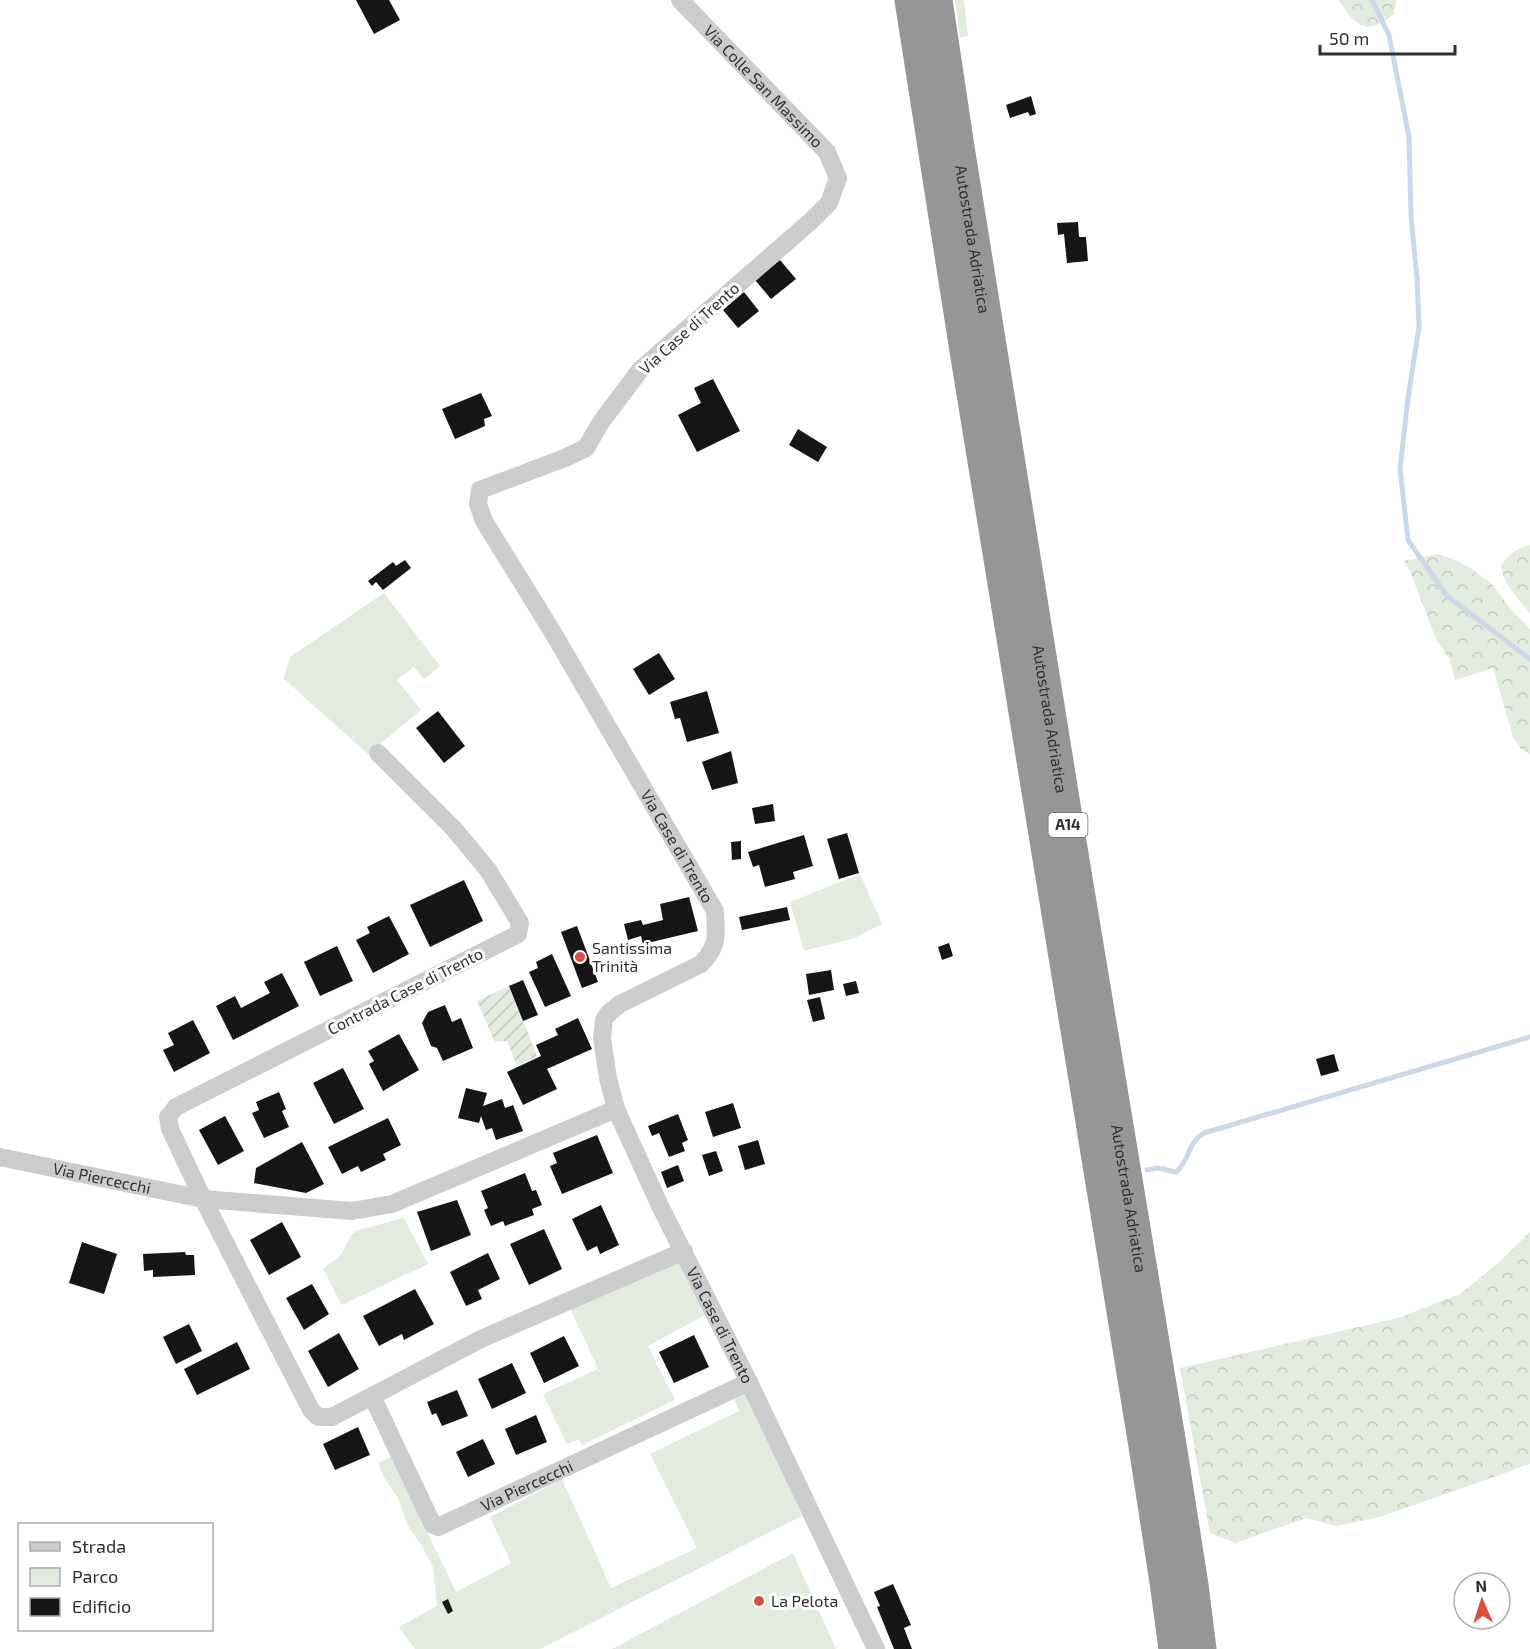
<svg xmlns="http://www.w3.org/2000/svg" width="1530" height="1649" font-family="'Exo 2',sans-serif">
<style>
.green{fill:#e2ebdd}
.forest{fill:url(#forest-crowns)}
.garden{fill:url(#garden-furrows)}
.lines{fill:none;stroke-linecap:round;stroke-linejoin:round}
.stream{stroke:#cbd8ea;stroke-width:5}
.building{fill:#161616}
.street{stroke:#ccc;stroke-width:18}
.highway{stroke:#969696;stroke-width:33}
.poi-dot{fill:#db4f3c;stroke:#fff;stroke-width:2}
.labels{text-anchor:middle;stroke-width:6;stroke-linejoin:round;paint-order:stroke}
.shield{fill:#fff;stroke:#6d6d6d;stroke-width:1.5}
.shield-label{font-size:15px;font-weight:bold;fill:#2f2f2f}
.street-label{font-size:16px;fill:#2f2f2f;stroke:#fff}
.poi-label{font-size:16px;fill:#2f2f2f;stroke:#fff;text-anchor:start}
</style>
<defs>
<pattern id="forest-crowns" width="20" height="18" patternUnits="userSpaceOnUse" patternTransform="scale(1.5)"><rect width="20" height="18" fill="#e2ebdd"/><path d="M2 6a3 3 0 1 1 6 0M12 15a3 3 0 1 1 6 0" fill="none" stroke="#c2cabe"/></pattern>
<pattern id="garden-furrows" width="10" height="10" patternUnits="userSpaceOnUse" patternTransform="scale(1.5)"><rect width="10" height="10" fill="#e2ebdd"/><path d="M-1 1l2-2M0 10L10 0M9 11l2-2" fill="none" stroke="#c2cabe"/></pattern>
</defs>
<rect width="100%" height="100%" fill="#fff"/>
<g class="green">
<polygon points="955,0 964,0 968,36 960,38"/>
<polygon points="384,593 440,666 424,679 414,667 397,680 421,710 368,754 284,679 290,657"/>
<polygon points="860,874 882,924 855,938 804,951 790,902"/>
<polygon points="404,1218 428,1264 342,1305 323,1269 341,1255 351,1235 358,1230"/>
<polygon points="678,1258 707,1314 648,1346 675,1400 582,1445 579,1439 567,1444 543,1394 598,1369 570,1308"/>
<polygon points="747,1392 802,1516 540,1649 415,1649 399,1627 437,1606 433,1567 423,1548 407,1524 399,1500 384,1477 378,1463 391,1457 456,1592 511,1563 490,1517 562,1479 611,1588 697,1548 650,1454 739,1411 734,1399"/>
<polygon points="793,1553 836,1649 612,1649"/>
</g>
<g class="forest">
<path d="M 1339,0 L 1396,0 L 1394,14 C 1366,37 1356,27 1339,0 Z"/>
<path d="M 1530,545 L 1530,613 C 1518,599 1504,585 1501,566 C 1509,553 1516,549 1530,545 Z"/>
<polygon points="1438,554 1453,559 1472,569 1492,584 1510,608 1530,629 1530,754 1521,749 1513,737 1493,668 1455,680 1450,660 1436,639 1410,571 1404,561"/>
<polygon points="1530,1232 1530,1464 1380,1517 1337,1526 1306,1518 1235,1543 1210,1533 1180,1368 1398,1318 1460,1294 1497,1264"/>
</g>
<polygon class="garden" points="509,986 537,1056 517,1066 507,1041 495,1042 477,1001"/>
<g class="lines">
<g class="stream">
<polyline points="1372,0 1389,35 1409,137 1411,216 1417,278 1419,327 1408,398 1400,469 1408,540 1447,596 1530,659"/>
<polyline points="1147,1170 1157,1168 1164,1169"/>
<path d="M 1166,1170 L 1176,1172 C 1190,1160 1187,1143 1204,1133 L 1530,1037"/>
</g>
</g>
<g class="building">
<polygon points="356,0 389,0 400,20 374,34"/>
<polygon points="1031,96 1036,114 1030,116 1028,112 1010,118 1006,105"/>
<polygon points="1078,222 1079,237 1086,237 1088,261 1067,263 1064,234 1058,235 1057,223"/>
<polygon points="780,260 796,279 771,299 755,280"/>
<polygon points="744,292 759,311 738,328 723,310"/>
<polygon points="713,379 740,431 697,452 678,415 701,403 694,388"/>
<polygon points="481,393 492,416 484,419 485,426 455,439 442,409"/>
<polygon points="798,429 827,447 818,462 789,445"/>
<polygon points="405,560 411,568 383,590 376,582 372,586 368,581 393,562 396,566"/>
<polygon points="659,653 675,679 649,695 633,669"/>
<polygon points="707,691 719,733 687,742 680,718 675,719 670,702"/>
<polygon points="438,711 465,746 444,763 416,728"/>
<polygon points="731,751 738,783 712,790 702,762"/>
<polygon points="773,804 775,821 755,824 752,808"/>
<polygon points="847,833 859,873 839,879 827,839"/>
<polygon points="804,835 813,866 793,872 795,879 765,887 759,865 753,867 748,852"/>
<polygon points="741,841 741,859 732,860 731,842"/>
<polygon points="464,880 483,921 430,947 410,905"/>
<polygon points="689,897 698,931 643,944 641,936 628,940 624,924 641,920 643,925 663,920 660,904"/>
<polygon points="787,907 790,920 742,930 739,917"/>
<polygon points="389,916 409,954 373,973 356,940 370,933 367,927"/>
<polygon points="577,926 598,982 582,988 561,932"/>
<polygon points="949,943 953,956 942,960 938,947"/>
<polygon points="337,946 353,981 320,996 304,962"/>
<polygon points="552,954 571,996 545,1007 529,972 538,968 536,962"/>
<polygon points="831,970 834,990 809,995 806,974"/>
<polygon points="282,973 299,1006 233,1040 216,1006 235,996 241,1008 270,993 264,982"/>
<polygon points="523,980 538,1015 523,1021 509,986"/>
<polygon points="856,981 859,993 846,996 843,984"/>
<polygon points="820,997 825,1019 813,1022 807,1000"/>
<polygon points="445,1005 452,1022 461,1018 473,1048 443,1061 437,1048 431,1046 422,1023 428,1012"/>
<polygon points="578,1018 592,1049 547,1069 557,1089 523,1105 507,1072 541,1056 536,1045 558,1035 555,1029"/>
<polygon points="193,1020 210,1053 174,1072 163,1050 174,1045 168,1033"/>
<polygon points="399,1034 419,1070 383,1091 369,1064 374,1061 368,1051"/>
<polygon points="1334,1054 1339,1071 1321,1076 1316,1059"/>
<polygon points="343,1068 364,1109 334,1124 313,1083"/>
<polygon points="466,1088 487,1093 483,1106 502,1099 505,1108 513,1105 523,1131 496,1140 492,1128 486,1130 481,1116 479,1123 458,1118"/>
<polygon points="279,1092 286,1109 282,1111 289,1127 264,1138 252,1113 259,1110 256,1102"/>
<polygon points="733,1103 741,1128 713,1137 705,1112"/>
<polygon points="678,1114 688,1140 682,1143 685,1151 669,1157 659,1133 652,1136 648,1126"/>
<polygon points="225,1116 244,1151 218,1165 199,1130"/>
<polygon points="388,1118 401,1145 383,1154 386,1160 361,1172 358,1166 342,1174 328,1147"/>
<polygon points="597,1135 613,1173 562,1194 550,1166 557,1163 553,1153"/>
<polygon points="758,1140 765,1164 745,1170 738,1146"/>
<polygon points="302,1142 324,1184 306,1193 254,1183 256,1168"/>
<polygon points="716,1151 723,1171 709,1176 702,1155"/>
<polygon points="678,1165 684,1181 667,1188 661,1172"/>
<polygon points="525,1173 532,1191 536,1190 542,1205 532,1209 534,1215 505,1226 503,1221 491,1226 484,1210 488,1208 481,1191"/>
<polygon points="457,1200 471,1235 431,1251 417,1212"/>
<polygon points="601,1205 619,1245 600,1254 597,1246 587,1251 572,1219"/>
<polygon points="282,1222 301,1257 269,1275 250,1240"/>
<polygon points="544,1229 562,1269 529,1285 510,1244"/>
<polygon points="82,1242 117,1254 104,1294 69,1283"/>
<polygon points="185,1252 186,1255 194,1255 195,1275 153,1277 153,1270 144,1271 143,1254"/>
<polygon points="488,1253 500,1279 478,1290 482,1299 466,1306 450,1272"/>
<polygon points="312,1284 329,1314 304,1330 286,1298"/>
<polygon points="415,1289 434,1324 404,1340 402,1334 379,1346 363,1316"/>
<polygon points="189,1324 202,1351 176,1364 163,1337"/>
<polygon points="339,1333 359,1369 328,1387 308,1351"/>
<polygon points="694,1335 709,1367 674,1383 659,1352"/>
<polygon points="564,1336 579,1366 544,1383 530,1353"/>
<polygon points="237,1342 250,1369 197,1395 184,1369"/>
<polygon points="512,1363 526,1393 492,1409 478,1379"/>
<polygon points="457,1390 468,1416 442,1426 436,1413 432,1415 427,1402"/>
<polygon points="536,1415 547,1442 516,1455 505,1429"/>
<polygon points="358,1427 370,1455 335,1470 323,1444"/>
<polygon points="483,1439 495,1464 468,1477 456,1452"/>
<polygon points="893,1584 911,1625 904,1628 912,1649 894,1649 877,1607 880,1606 874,1592"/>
<polygon points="448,1599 453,1611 448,1614 442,1602"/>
</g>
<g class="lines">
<g class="street">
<path id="s1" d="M 680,0 L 827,152 L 838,178 L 829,203 L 811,221 L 641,369 L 601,422 L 586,448 L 565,458 L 480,490 L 478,504 L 484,521 L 552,631 L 715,911 C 716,936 719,945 701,964 L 620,1004 L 608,1014 L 604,1020 L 602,1038 L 608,1078 L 616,1109 L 660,1206 L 749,1382 L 876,1649"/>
<polyline points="378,753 454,829 488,870 520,923 518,934 176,1107 168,1117 170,1129 206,1205 311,1410 318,1417 332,1417 481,1339 684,1251"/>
<path id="s2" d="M 0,1157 L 203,1199 L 352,1211 L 392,1204 L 616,1109"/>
<path id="s3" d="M 372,1396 L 431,1521 L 433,1525 L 438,1527 L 749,1382"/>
</g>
<g class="highway">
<polyline points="911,0 967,357 1145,1446 1166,1582 1175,1649"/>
<path id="s4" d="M 936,0 L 958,147 L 1069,836 L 1170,1445 L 1192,1585 L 1200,1649"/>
</g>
</g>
<g class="poi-dot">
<circle cx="580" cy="957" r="6"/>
<circle cx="759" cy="1601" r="6"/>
</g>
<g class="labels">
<rect class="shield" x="1048.5" y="813" width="39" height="24" rx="4.5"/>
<g class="shield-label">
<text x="1068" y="830">A14</text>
</g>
<g class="street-label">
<text dy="6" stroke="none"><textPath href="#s1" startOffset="120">Via Colle San Massimo</textPath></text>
<text dy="6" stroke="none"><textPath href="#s4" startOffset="242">Autostrada Adriatica</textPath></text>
<text transform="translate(689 328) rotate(-42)" y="6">Via Case di Trento</text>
<text dy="6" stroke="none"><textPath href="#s4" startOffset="728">Autostrada Adriatica</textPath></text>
<text dy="6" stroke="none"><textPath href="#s1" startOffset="1138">Via Case di Trento</textPath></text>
<text transform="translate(405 991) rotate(-27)" y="6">Contrada Case di Trento</text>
<text dy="6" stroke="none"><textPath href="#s2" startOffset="104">Via Piercecchi</textPath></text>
<text dy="6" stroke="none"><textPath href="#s4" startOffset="1214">Autostrada Adriatica</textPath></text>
<text dy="6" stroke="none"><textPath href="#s1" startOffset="1714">Via Case di Trento</textPath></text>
<text dy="6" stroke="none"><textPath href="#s3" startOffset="246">Via Piercecchi</textPath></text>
</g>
<g class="poi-label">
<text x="592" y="954">Santissima<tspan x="592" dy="18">Trinità</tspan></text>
<text x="771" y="1607">La Pelota</text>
</g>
</g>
<rect x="18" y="1523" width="195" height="108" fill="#ffffff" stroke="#acacac" stroke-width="1.5"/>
<rect x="30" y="1542" width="30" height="9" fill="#cccccc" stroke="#acacac" stroke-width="1.5"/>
<text x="72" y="1553" font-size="18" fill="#2f2f2f">Strada</text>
<rect x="30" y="1568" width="30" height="18" fill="#e2ebdd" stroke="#acacac" stroke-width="1.5"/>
<text x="72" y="1583" font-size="18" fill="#2f2f2f">Parco</text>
<rect x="30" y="1598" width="30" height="18" fill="#161616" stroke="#acacac" stroke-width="1.5"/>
<text x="72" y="1613" font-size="18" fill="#2f2f2f">Edificio</text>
<g transform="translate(1482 1601) rotate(357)"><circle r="28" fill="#ffffff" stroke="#acacac" stroke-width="1.5"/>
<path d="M0-4.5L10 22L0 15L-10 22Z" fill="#db4f3c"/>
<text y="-9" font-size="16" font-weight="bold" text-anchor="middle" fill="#2f2f2f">N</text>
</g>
<path d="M1320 45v9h135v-9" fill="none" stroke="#2f2f2f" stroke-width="3"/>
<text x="1329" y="45" font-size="18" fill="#2f2f2f" stroke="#ffffff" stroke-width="4.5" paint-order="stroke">50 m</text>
</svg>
